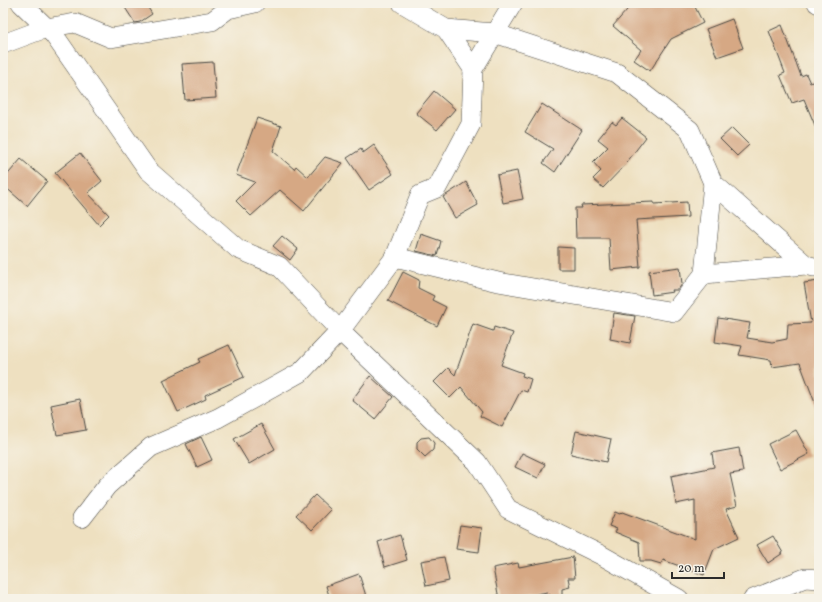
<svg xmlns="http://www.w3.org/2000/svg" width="822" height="602" font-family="Vollkorn,serif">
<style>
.building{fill:#d6a884}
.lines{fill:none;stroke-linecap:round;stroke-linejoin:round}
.street-casing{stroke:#484641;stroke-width:20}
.street{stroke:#fff;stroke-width:19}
</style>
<rect width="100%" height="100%" fill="#f7f3e8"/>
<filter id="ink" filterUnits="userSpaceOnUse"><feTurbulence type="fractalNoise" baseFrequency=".025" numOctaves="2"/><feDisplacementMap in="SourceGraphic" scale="8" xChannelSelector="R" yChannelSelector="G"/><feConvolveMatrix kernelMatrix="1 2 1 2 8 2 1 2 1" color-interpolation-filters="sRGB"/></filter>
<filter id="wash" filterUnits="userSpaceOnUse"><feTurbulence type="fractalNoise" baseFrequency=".012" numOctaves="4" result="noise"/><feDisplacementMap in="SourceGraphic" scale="16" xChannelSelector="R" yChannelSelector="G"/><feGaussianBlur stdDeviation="0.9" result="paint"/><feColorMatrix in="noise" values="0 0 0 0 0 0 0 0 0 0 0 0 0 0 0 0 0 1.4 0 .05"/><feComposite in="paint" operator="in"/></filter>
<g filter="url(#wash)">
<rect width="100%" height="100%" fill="#eee0c0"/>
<g id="blocks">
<g class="building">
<polygon points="122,3 145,3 152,14 140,22 135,23"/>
<polygon points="633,3 693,3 703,23 671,39 650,71 634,60 641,50 613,26"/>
<polygon points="732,19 743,48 717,57 706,29"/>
<polygon points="782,25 801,76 806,74 810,83 819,79 819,135 804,99 792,103 780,75 785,73 769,31"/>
<polygon points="213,62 216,98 185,100 182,64"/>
<polygon points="434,91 455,109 437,130 416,113"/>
<polygon points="542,104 582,130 555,172 543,163 553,149 525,132"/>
<polygon points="257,118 281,126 273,151 294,169 296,166 308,177 325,157 343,163 304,211 280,190 251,216 236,201 255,182 236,175"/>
<polygon points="622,118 646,137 627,162 628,162 603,188 593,179 601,171 593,162 608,147 598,139 612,122 616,125"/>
<polygon points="732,128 749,145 737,156 720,139"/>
<polygon points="374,145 393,174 369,190 347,158 361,149 363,153"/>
<polygon points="80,153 102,181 88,193 109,215 99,225 55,173"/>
<polygon points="21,159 47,181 27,206 3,185 3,180"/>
<polygon points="517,171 523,199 503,203 497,175"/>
<polygon points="466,182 478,205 455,218 443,197"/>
<polygon points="654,202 654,204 687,202 688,217 636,220 640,267 611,270 609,238 576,238 575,208 582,208 581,205"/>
<polygon points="421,234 441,241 437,256 416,251"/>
<polygon points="282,236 298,249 290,260 273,246"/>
<polygon points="558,247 574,248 574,269 558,269"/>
<polygon points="680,267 682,284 678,290 672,290 673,292 652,295 649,271"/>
<polygon points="403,272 419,280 418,288 434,296 432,300 446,307 437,326 388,301"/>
<polygon points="819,281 819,411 818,411 800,363 772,367 771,360 739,355 742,346 715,342 718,318 750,323 747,338 772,342 787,339 788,324 811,323 804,283"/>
<polygon points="614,313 635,316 630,343 610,339"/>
<polygon points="473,324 493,331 494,327 513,333 501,365 523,373 522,376 531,379 527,392 521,390 502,427 480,416 482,412 461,387 450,398 434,382 448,368 455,375"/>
<polygon points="229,345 244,377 205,395 206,399 178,412 163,380 200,362 198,359"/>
<polygon points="370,376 393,397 375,419 352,400"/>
<polygon points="80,399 86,430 57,435 51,405"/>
<polygon points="261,424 275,449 249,464 234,439"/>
<polygon points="796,430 809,454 780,469 768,444"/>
<polygon points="576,431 611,439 606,462 571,454"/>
<polygon points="201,437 212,460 197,467 186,444"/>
<polygon points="429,437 434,443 433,450 425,457 417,449 417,442 421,438"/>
<polygon points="739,448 743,472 730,474 737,506 726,509 739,537 714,549 704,575 663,560 661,564 651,561 640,561 639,542 615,532 617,529 609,526 615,512 620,514 622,512 695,539 695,500 676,504 671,476 714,467 712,453"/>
<polygon points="522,453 545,464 538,478 515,467"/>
<polygon points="315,495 331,510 312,530 296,515"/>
<polygon points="460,525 482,528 479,552 456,549"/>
<polygon points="400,535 407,560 385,567 378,542"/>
<polygon points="773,536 783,553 768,563 757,545"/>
<polygon points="444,557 449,581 426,586 421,561"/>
<polygon points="573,557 575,578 568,578 570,587 562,589 562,599 554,599 547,592 513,599 499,599 493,568 518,563 519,567"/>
<polygon points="359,574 367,599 330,599 326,586"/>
</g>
</g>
</g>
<g filter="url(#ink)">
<use href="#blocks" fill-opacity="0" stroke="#484641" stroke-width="1"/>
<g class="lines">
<g class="street-casing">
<g id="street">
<polyline points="21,3 54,35 148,170 238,249 279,266 340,331 477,462 508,509 601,555 679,599"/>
<polyline points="402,3 446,29 494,33 617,73 690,130 713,183 806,265"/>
<polyline points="817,3 819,4"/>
<polyline points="446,29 473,69"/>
<polyline points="3,44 46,28 75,23 111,38 212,21 228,9 255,3"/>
<polyline points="395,257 498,282 674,312 704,274 806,265 814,267"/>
<polyline points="704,274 713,183"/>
<polyline points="82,518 107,486 151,447 218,418 301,372 340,331 395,257 420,195 437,188 471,124 473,69 513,3"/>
<polyline points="753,599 805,578 819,579"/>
</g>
</g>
<use href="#street" class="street"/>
</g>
</g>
<rect width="822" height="602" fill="none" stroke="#f7f3e8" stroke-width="16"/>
<path d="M672 572v6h52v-6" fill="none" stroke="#2b2b2b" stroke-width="2"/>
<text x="678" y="572" font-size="12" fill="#2b2b2b" stroke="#f7f3e8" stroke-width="3" paint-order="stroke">20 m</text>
</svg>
